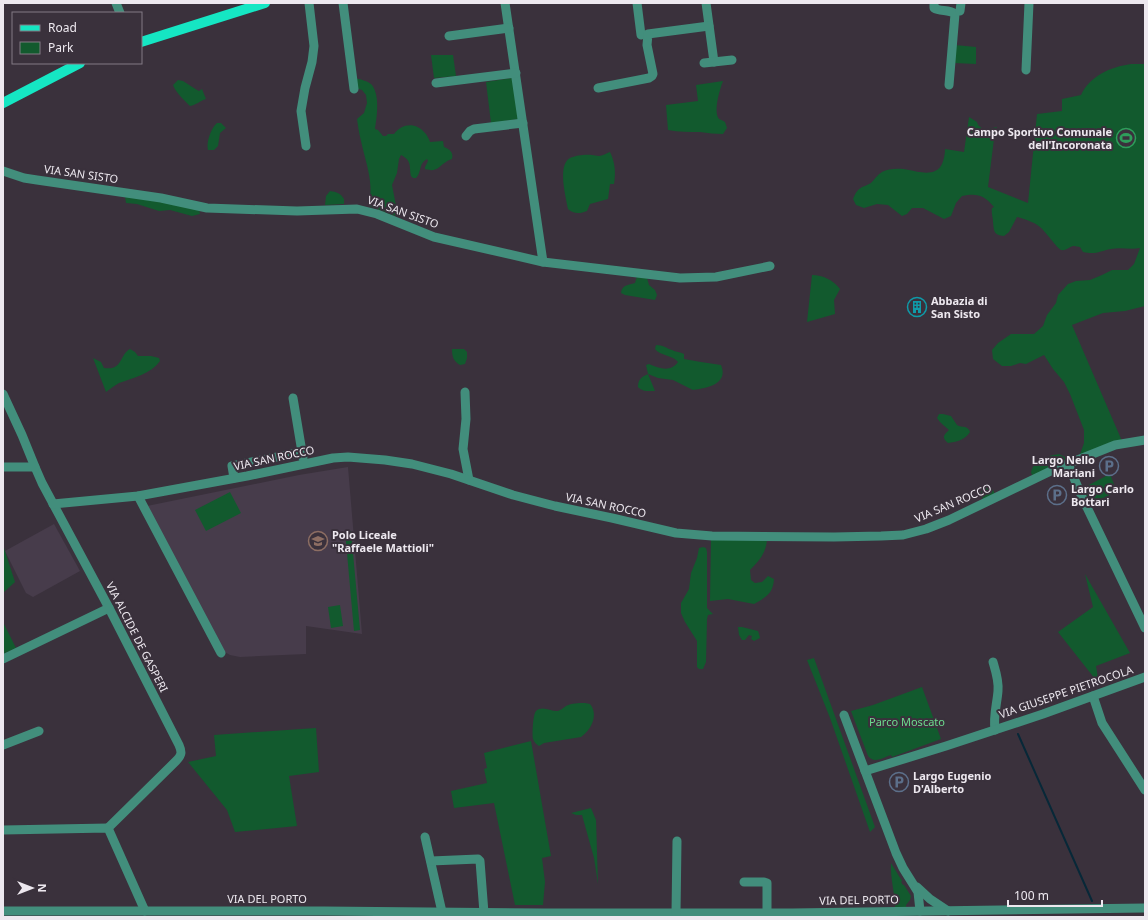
<svg xmlns="http://www.w3.org/2000/svg" width="1148" height="920" font-family="'Noto Sans',sans-serif">
<style>
.built{fill:#473c4b}
.green{fill:#125a2e}
.lines{fill:none;stroke-linecap:round;stroke-linejoin:round}
.stream{stroke:#072838;stroke-width:2}
.minor{stroke:#428e7c;stroke-width:9}
.major{stroke:#15e6c3;stroke-width:10}
.labels{text-anchor:middle;stroke-width:4;stroke-linejoin:round;paint-order:stroke}
.poi-label{font-size:11px;font-weight:bold;fill:#ede8ef;stroke:#3a313c;text-anchor:start}
.street-label{font-size:11px;fill:#ede8ef;stroke:#3a313c}
.park-label{font-size:11px;fill:#6ddb8e;stroke:#3a313c}
</style>
<rect width="100%" height="100%" fill="#3a313c"/>
<g class="built">
<polygon points="348,467 362,634 306,626 306,654 240,657 230,655 223,651 147,506 299,475"/>
<polygon points="54,524 80,571 33,597 26,593 5,551"/>
</g>
<g class="green">
<polygon points="955,45 976,47 976,64 954,63"/>
<polygon points="431,55 453,55 456,76 434,78"/>
<path d="M 1131,64 L 1145,64 L 1145,306 L 1125,311 L 1103,313 L 1072,325 L 1122,441 L 1079,457 L 1084,443 L 1084,430 L 1070,394 L 1064,382 L 1053,369 L 1044,355 L 1026,364 L 1020,363 L 1011,366 L 1002,366 L 993,359 L 992,350 L 998,343 L 1011,334 L 1034,334 L 1043,326 L 1047,315 L 1056,303 L 1058,295 L 1068,284 L 1076,281 L 1090,280 L 1102,275 L 1112,270 L 1128,270 L 1134,264 L 1140,248 C 1131,250 1121,247 1111,249 C 1100,251 1096,255 1083,252 L 1080,247 C 1079,247 1074,246 1073,246 C 1069,247 1066,251 1061,250 C 1057,248 1045,231 1040,227 C 1034,222 1025,219 1017,217 L 1009,232 L 1004,236 C 994,235 994,232 993,222 C 993,217 991,213 992,208 L 994,207 C 984,195 977,193 962,196 L 956,203 L 951,216 L 944,219 L 923,208 L 912,208 L 907,214 L 902,216 L 888,205 L 877,204 L 864,208 L 856,205 L 853,199 C 856,192 858,188 865,186 C 867,185 869,184 871,183 C 874,180 877,175 882,172 C 889,168 901,168 909,170 C 919,172 936,177 942,164 C 944,159 945,154 945,149 L 964,152 L 969,117 L 977,122 L 978,125 L 984,130 L 997,127 L 995,131 L 988,187 L 1028,203 L 1037,114 L 1062,111 L 1062,99 L 1081,95 C 1090,76 1110,67 1131,64 Z"/>
<path d="M 354,78 C 360,79 368,81 372,85 C 380,96 377,116 375,129 L 378,130 L 383,136 L 386,136 L 388,134 L 394,134 C 402,123 416,122 425,133 C 427,135 429,139 430,142 L 443,141 L 444,147 C 449,149 454,152 452,159 C 450,160 448,160 446,162 C 439,166 437,173 425,169 L 425,167 L 428,161 L 427,159 C 418,164 422,172 416,178 L 413,178 L 411,176 C 409,165 412,161 401,155 L 399,159 L 397,173 L 392,185 L 398,216 L 396,216 L 369,206 C 374,182 366,164 361,141 C 359,133 358,126 357,119 L 364,113 L 367,103 L 366,95 L 362,90 L 356,88 Z"/>
<polygon points="512,78 519,119 491,123 486,82"/>
<path d="M 178,80 L 183,81 L 197,90 L 199,91 L 202,89 L 206,99 C 200,101 196,105 190,106 C 184,100 176,93 173,85 Z"/>
<path d="M 723,81 C 720,89 713,111 719,119 C 720,119 725,122 725,122 L 727,128 L 723,134 C 715,134 708,133 700,132 C 689,132 679,132 668,130 L 666,105 L 698,101 L 696,85 Z"/>
<path d="M 217,123 L 221,123 L 226,128 L 220,133 L 218,146 L 214,150 L 208,150 C 206,142 211,128 217,123 Z"/>
<path d="M 610,152 C 615,162 616,173 614,184 L 610,184 L 608,199 L 590,204 L 587,211 C 580,214 573,214 568,209 C 566,197 557,165 570,158 C 576,155 587,154 592,155 C 594,155 596,156 599,156 C 602,156 607,153 610,152 Z"/>
<path d="M 330,191 C 337,192 340,193 344,199 L 344,204 L 325,205 L 326,196 Z"/>
<polygon points="125,196 199,209 200,214 192,216 170,210 159,211 137,204 126,203"/>
<path d="M 812,275 C 823,275 833,280 840,289 L 834,300 L 835,314 L 807,322 Z"/>
<path d="M 637,276 L 647,278 L 649,285 L 655,290 L 657,295 L 655,300 L 625,295 L 621,293 C 622,285 628,285 635,283 Z"/>
<path d="M 656,345 C 663,345 666,348 672,350 C 676,352 680,352 684,354 L 684,359 L 701,362 L 721,365 C 729,384 707,388 693,390 L 673,380 L 658,378 L 648,374 L 655,391 C 648,391 643,392 638,387 C 638,380 641,377 648,374 L 646,365 L 649,364 C 659,368 670,373 678,362 C 673,355 660,356 655,349 Z"/>
<path d="M 130,349 L 135,352 L 138,356 L 151,356 L 159,358 L 160,361 C 151,374 133,378 119,383 C 114,386 110,389 106,392 L 93,358 L 101,362 L 104,368 C 123,371 119,355 130,349 Z"/>
<path d="M 452,349 L 464,349 L 467,352 L 467,358 L 465,364 L 460,365 C 453,361 452,356 452,349 Z"/>
<path d="M 939,414 L 943,414 L 951,416 L 957,425 C 962,428 968,425 970,432 C 965,440 956,442 948,443 C 941,437 944,435 949,430 C 945,426 940,423 937,418 Z"/>
<path d="M 1059,454 L 1065,457 L 1066,462 L 1033,476 L 1031,473 C 1033,459 1048,456 1059,454 Z"/>
<polygon points="1110,474 1117,492 1088,504 1081,489"/>
<path d="M 989,487 L 993,490 L 995,494 L 983,499 C 980,495 980,493 983,489 Z"/>
<polygon points="230,492 241,513 206,531 195,510"/>
<polygon points="345,531 351,531 360,630 354,631"/>
<path d="M 711,538 L 767,538 C 767,552 759,561 750,570 L 751,580 L 755,583 L 762,582 L 768,576 L 774,579 C 773,594 766,597 754,604 L 728,599 L 710,601 Z"/>
<polygon points="3,545 15,582 3,593"/>
<polygon points="703,547 706,548 707,552 707,608 713,614 708,615 707,619 706,662 703,669 699,669 697,667 697,641 685,622 681,613 681,603 689,589 691,573 697,558 699,548"/>
<polygon points="1085,574 1130,653 1096,666 1099,684 1058,632 1093,607"/>
<polygon points="340,605 343,626 331,628 328,607"/>
<polygon points="3,622 16,648 3,654"/>
<polygon points="738,627 742,627 758,631 759,634 760,638 754,641 751,639 752,636 749,635 745,640 742,640 739,635"/>
<polygon points="814,658 875,827 870,832 830,718 807,660"/>
<path d="M 922,687 L 941,739 L 892,757 L 891,755 C 882,758 874,764 868,756 L 851,711 L 873,705 Z"/>
<path d="M 585,703 L 590,704 C 599,715 591,730 581,737 L 544,743 L 539,746 C 536,744 534,742 533,739 C 532,734 533,714 536,711 C 543,705 551,712 558,711 C 561,710 563,708 566,706 C 572,703 578,703 585,703 Z"/>
<polygon points="316,728 319,772 289,776 297,826 235,832 227,810 188,762 216,756 214,735"/>
<polygon points="531,741 551,856 542,858 545,882 543,905 515,905 494,803 454,808 451,791 487,783 484,769 487,768 484,753"/>
<polygon points="591,808 596,820 598,884 594,858 582,815 576,815 571,813"/>
<path d="M 891,863 L 902,881 L 901,882 L 903,885 L 904,885 L 911,896 L 910,900 L 906,905 L 906,907 L 895,907 C 895,893 890,878 891,863 Z"/>
</g>
<g class="lines">
<polyline class="stream" points="1018,734 1092,901"/>
<g class="minor">
<polyline points="116,3 120,13"/>
<polyline points="343,3 354,89"/>
<polyline points="505,3 543,262"/>
<polyline points="637,3 641,35"/>
<polyline points="706,3 714,62"/>
<path d="M 934,3 L 934,8 C 940,12 949,9 955,14 L 949,85"/>
<polyline points="960,11 961,3"/>
<polyline points="449,36 509,28"/>
<polyline points="704,63 732,60"/>
<polyline points="1026,70 1029,3"/>
<polyline points="436,83 516,73"/>
<polyline points="598,88 649,78 652,76 653,74 647,45 648,34 709,26"/>
<polyline points="466,136 470,131 474,129 523,123"/>
<polyline points="306,146 301,111 305,88 312,62 314,46 309,3"/>
<polyline points="3,171 24,178 37,180 161,198 207,208 297,211 357,209 377,214 434,237 543,262 680,278 716,277 770,266"/>
<polyline points="465,392 466,419 463,449 469,480"/>
<path d="M 3,394 L 22,435 L 35,467 L 42,483 L 109,608 L 179,745 C 182,752 182,755 176,761 L 108,828"/>
<polyline points="293,398 303,458"/>
<polyline points="1068,464 1082,497 1145,628"/>
<polyline points="3,467 35,467"/>
<polyline points="234,478 232,466 302,452"/>
<polyline points="138,496 221,653"/>
<polyline points="53,504 138,496 247,476 333,458 348,457 385,460 412,464 451,474 513,495 555,506 612,518 676,533 712,536 834,537 881,536 903,535 926,529 949,520 1055,469 1115,445 1145,440"/>
<polyline points="3,659 109,608"/>
<path d="M 993,662 C 996,672 999,681 998,691 C 997,704 993,716 995,730"/>
<polyline points="1093,696 1102,723 1145,790"/>
<polyline points="844,715 896,853 903,868 918,892 920,911"/>
<polyline points="3,745 39,731"/>
<polyline points="865,771 946,746 1043,714 1145,677"/>
<polyline points="3,830 108,828 145,911"/>
<polyline points="425,837 442,912"/>
<polyline points="431,861 478,859 480,861 484,913"/>
<polyline points="744,882 764,882 767,883 767,913"/>
<polyline points="917,887 930,899 948,911"/>
<polyline points="3,911 324,911 544,913 792,913 1145,908"/>
<polyline points="676,913 677,841"/>
</g>
<g class="major">
<polyline points="141,42 265,3"/>
<polyline points="3,103 80,63"/>
</g>
</g>
<defs>
<g id="stadium-ring" transform="scale(1)"><circle r="9.5" fill="#3a313c" stroke="#2e9e5b" stroke-width="1.5"/><path d="M0-5a6.5 5 0 1 0 0 10a6.5 5 0 1 0 0-10ZM-3.5-1.8h7v3.6h-7Z" fill="#2e9e5b"/></g>
<g id="building-ring" transform="scale(1)"><circle r="9.5" fill="#3a313c" stroke="#0f9aa8" stroke-width="1.5"/><path d="M-4-6H4V6H1V3H-1V6H-4ZM-2.5-4.3h1.7v1.8h-1.7ZM.8-4.3h1.7v1.8H.8ZM-2.5-1h1.7V.8h-1.7ZM.8-1h1.7V.8H.8Z" fill="#0f9aa8"/></g>
<g id="parking-ring" transform="scale(1)"><circle r="9.5" fill="#3a313c" stroke="#5c6f8a" stroke-width="1.5"/><path d="M-3.5-5.5H1a3.5 3.5 0 0 1 0 7H-1V5.5H-3.5ZM-1-3.4V-.6H.8a1.4 1.4 0 0 0 0-2.8Z" fill="#5c6f8a"/></g>
<g id="school-ring" transform="scale(1)"><circle r="9.5" fill="#3a313c" stroke="#8d6e63" stroke-width="1.5"/><path d="M0-5L7-2L0 1L-7-2ZM-4 1L0 2.5L4 1V4Q0 6-4 4Z" fill="#8d6e63"/></g>
</defs>
<g fill-rule="evenodd">
<use href="#stadium-ring" x="1126" y="138"/>
<use href="#building-ring" x="917" y="307"/>
<use href="#parking-ring" x="1109" y="466"/>
<use href="#parking-ring" x="1057" y="495"/>
<use href="#school-ring" x="318" y="541"/>
<use href="#parking-ring" x="899" y="782"/>
</g>
<g class="labels">
<g class="poi-label">
<text x="1112" y="136" text-anchor="end">Campo Sportivo Comunale<tspan x="1112" dy="13">dell'Incoronata</tspan></text>
<text x="931" y="305">Abbazia di<tspan x="931" dy="13">San Sisto</tspan></text>
<text x="1095" y="464" text-anchor="end">Largo Nello<tspan x="1095" dy="13">Mariani</tspan></text>
<text x="1071" y="493">Largo Carlo<tspan x="1071" dy="13">Bottari</tspan></text>
<text x="332" y="539">Polo Liceale<tspan x="332" dy="13">"Raffaele Mattioli"</tspan></text>
<text x="913" y="780">Largo Eugenio<tspan x="913" dy="13">D'Alberto</tspan></text>
</g>
<g class="street-label">
<text transform="translate(81 174) rotate(8)" y="4">VIA SAN SISTO</text>
<text transform="translate(403 212) rotate(20)" y="4">VIA SAN SISTO</text>
<text transform="translate(274 458) rotate(-12)" y="4">VIA SAN ROCCO</text>
<text transform="translate(953 503) rotate(-23)" y="4">VIA SAN ROCCO</text>
<text transform="translate(606 505) rotate(12)" y="4">VIA SAN ROCCO</text>
<text transform="translate(137 637) rotate(63)" y="4">VIA ALCIDE DE GASPERI</text>
<text transform="translate(1066 692) rotate(-19)" y="4">VIA GIUSEPPE PIETROCOLA</text>
<text x="267" y="903">VIA DEL PORTO</text>
<text transform="translate(859 900) rotate(-1)" y="4">VIA DEL PORTO</text>
</g>
<g class="park-label">
<text x="907" y="726">Parco Moscato</text>
</g>
</g>
<rect width="1148" height="920" fill="none" stroke="#ede8ef" stroke-width="8"/>
<rect x="12" y="12" width="130" height="52" fill="#3a313c" stroke="#827a84"/>
<rect x="20" y="25" width="20" height="6" fill="#15e6c3" stroke="#827a84"/>
<text x="48" y="32" font-size="12" fill="#ede8ef">Road</text>
<rect x="20" y="42" width="20" height="12" fill="#125a2e" stroke="#827a84"/>
<text x="48" y="52" font-size="12" fill="#ede8ef">Park</text>
<g transform="translate(32 888) rotate(90)" stroke="#3a313c" stroke-width="3" paint-order="stroke">
<path d="M0-3L7 15L0 10L-7 15Z" fill="#ede8ef"/>
<text y="-6" font-size="11" font-weight="bold" text-anchor="middle" fill="#ede8ef">N</text>
</g>
<path d="M1008 900v6h94v-6" fill="none" stroke="#ede8ef" stroke-width="2"/>
<text x="1014" y="900" font-size="12" fill="#ede8ef" stroke="#3a313c" stroke-width="3" paint-order="stroke">100 m</text>
</svg>
